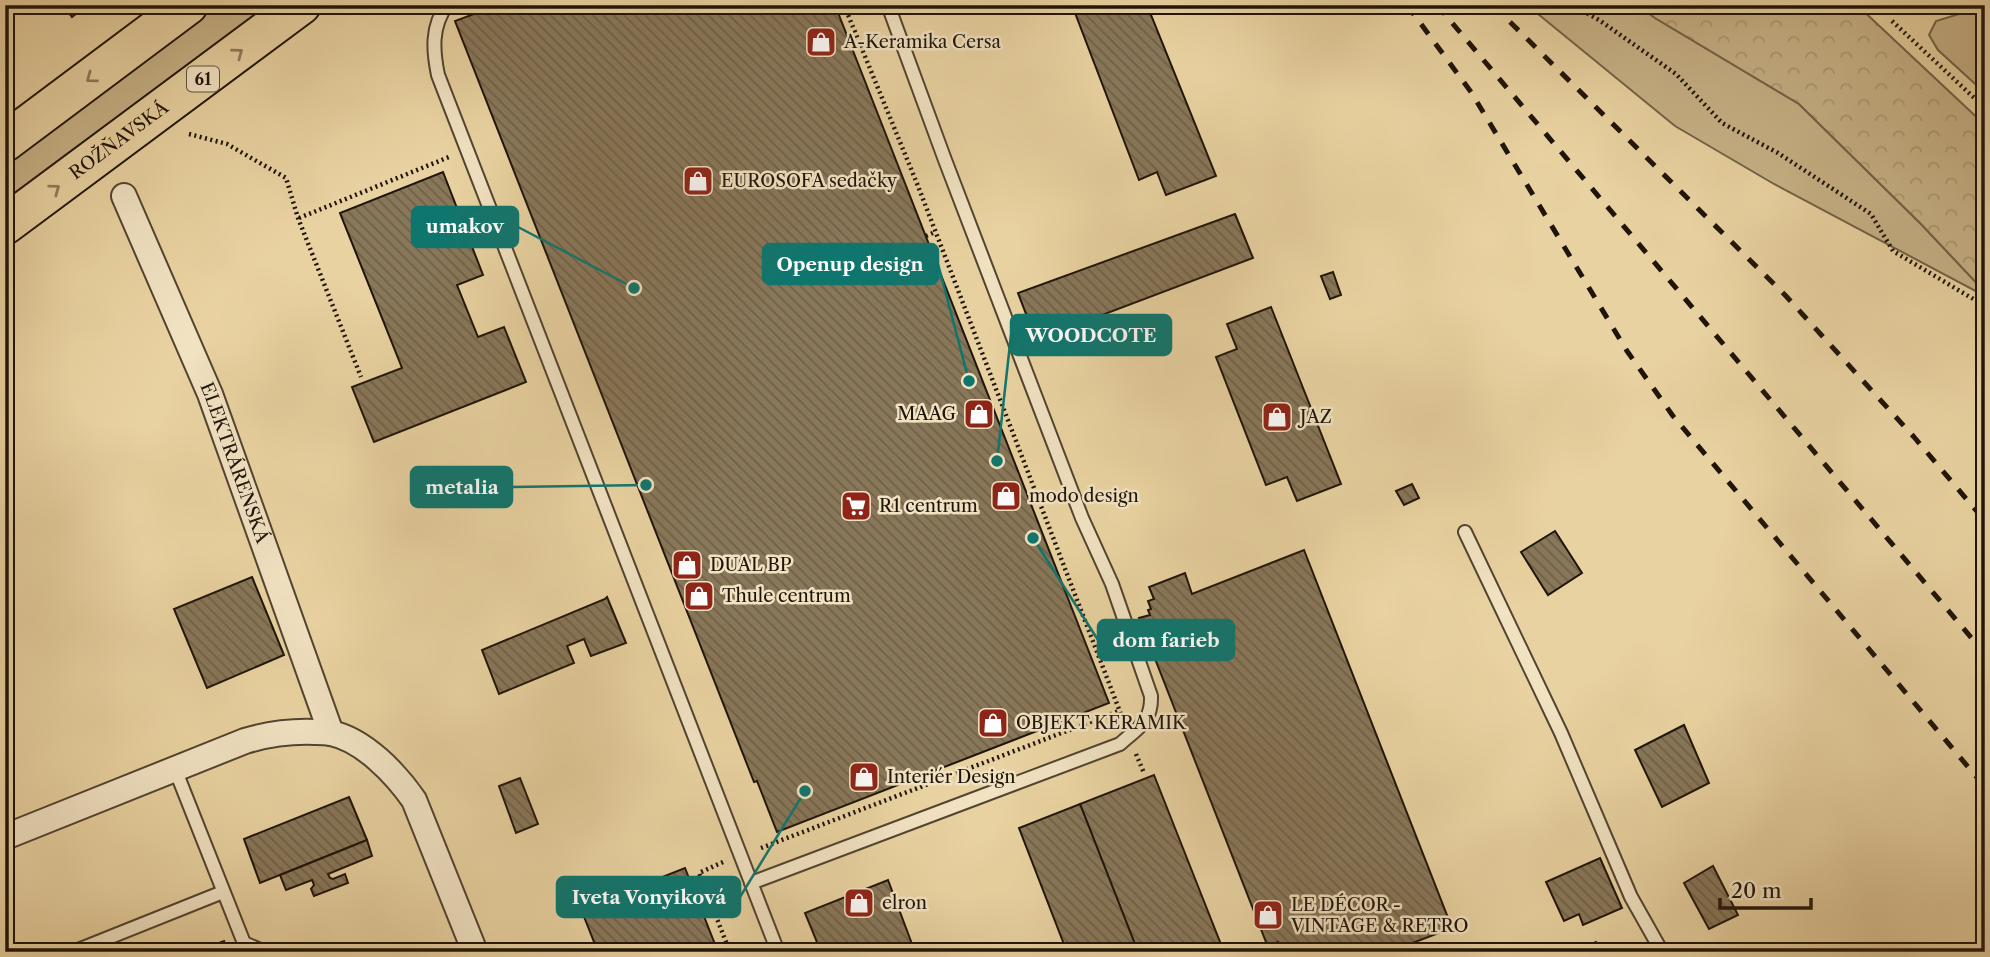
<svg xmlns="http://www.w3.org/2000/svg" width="1990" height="957" font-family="'Libre Caslon Text',serif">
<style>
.green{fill:#c7b287;stroke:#736348;stroke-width:2}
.forest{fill:url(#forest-crowns);stroke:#736348;stroke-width:2}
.building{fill:url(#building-back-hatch);stroke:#1f140a;stroke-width:2}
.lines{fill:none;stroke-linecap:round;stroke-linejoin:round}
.lane-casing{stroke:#524430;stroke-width:16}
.street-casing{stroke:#524430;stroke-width:28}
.primary-casing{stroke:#1f140a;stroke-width:42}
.path{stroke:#1f140a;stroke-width:4.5;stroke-dasharray:2 3.5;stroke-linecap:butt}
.lane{stroke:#f1e2c2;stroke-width:12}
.street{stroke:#f1e2c2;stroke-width:24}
.primary{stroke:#e9d2a1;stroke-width:38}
.rail{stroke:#1f140a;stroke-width:5;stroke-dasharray:12 12;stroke-linecap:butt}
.oneway{stroke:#8e7c5d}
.labels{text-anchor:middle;stroke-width:5;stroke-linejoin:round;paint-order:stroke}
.shield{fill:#f1e2c2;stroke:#5e5241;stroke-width:2}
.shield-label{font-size:16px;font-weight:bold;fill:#1f140a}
.poi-label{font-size:18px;fill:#1f140a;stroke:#f1e2c2;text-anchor:start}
.street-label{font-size:18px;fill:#1f140a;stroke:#f1e2c2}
.leader{fill:none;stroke:#0f766e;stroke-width:2.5}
.callout-dot{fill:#0f766e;stroke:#f1e2c2;stroke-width:2.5}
.callout{fill:#0f766e;stroke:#0f766e;stroke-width:2.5}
.callout-label{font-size:19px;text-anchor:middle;font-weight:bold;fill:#fff}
</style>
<defs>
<pattern id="forest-crowns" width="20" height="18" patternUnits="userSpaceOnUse" patternTransform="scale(1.75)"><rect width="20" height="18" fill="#c7b287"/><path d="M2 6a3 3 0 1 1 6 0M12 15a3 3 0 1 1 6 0" fill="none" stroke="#aa9873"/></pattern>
<pattern id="building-back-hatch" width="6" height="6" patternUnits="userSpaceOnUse" patternTransform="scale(1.75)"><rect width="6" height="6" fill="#887759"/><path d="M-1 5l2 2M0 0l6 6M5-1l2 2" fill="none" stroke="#6f6048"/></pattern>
</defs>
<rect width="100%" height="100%" fill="#e9d2a1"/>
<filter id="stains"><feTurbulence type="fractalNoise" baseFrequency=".00286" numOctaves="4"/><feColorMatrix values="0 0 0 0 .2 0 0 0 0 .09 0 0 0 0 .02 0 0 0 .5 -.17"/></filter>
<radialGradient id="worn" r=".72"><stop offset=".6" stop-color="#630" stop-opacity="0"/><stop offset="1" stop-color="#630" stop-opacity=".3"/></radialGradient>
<g class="green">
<polygon points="217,5 271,5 5,203 5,163"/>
<polygon points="1527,5 1638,5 1655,18 1799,104 1921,224 1985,292 1985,296 1774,184 1675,126"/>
<polygon points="1985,6 1985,93 1938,50 1929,35 1936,21"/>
</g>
<polygon class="forest" points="1638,5 1857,5 1985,125 1985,292 1921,224 1799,104 1655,18"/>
<g class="building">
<polygon points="63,5 87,5 72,17"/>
<polygon points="498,5 835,5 1109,703 777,832 757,781 754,782 455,21"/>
<polygon points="1072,5 1147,5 1216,176 1166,195 1157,172 1139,180"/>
<polygon points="443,172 483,275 457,285 478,337 504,327 526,382 374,442 352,387 402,368 340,213"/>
<polygon points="1235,214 1253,258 1036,340 1018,293"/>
<polygon points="1333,272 1341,295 1330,299 1321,276"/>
<polygon points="1271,307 1341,484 1297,501 1287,477 1266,485 1216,357 1237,349 1227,324"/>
<polygon points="1412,484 1419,498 1404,505 1396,491"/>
<polygon points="1555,531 1582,573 1548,595 1521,552"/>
<polygon points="1304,550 1452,928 1402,947 1402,949 1395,952 1282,952 1278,942 1268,947 1139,618 1150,615 1148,610 1151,609 1148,601 1154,599 1149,587 1185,573 1192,594"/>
<polygon points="252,577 284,655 207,688 174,609"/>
<polygon points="607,597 626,643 591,656 584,639 567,646 574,663 499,694 482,650 605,599"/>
<polygon points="1684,725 1709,783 1662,807 1635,750"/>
<polygon points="1154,775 1224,952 1138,952 1080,804"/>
<polygon points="520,778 538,824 516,833 499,786"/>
<polygon points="349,797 367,840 260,883 244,839"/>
<polygon points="1080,804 1138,952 1067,952 1019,828"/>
<polygon points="367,840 372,856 328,874 330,878 333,879 345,874 348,883 314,896 311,889 314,885 312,880 286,890 280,875"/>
<polygon points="1600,858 1622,908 1583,925 1579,914 1564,921 1546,882"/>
<polygon points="1713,866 1738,915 1709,929 1684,883"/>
<polygon points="685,868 718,952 598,952 581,909"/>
<polygon points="888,880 915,952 821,952 805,913"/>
<polygon points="224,941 228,952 195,952"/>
<polygon points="1596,942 1600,952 1571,952"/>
</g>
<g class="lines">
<g class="lane-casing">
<g id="lane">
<path d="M 447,5 C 431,26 433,51 438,75 L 778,952"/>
<polyline points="1465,532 1561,733 1631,897 1662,952"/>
<polyline points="175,769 244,943 265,952"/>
<path d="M 751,883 L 1120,744 C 1137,728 1152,723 1151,696 L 1112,584 L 1082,518 L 945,160 L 888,5"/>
<polyline points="73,952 223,892"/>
</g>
</g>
<g class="street-casing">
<g id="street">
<path id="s1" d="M 124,196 L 210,394 L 331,733"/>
<path d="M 5,837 L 245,741 C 268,734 290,731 315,732 C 320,732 326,732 331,733 C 364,740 396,774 414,800 L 475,952"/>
</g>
</g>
<g class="primary-casing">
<g id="primary">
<polyline points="5,142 188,5"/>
<path id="s2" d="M 5,225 L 301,5"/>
</g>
</g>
<g class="path">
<polyline points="844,5 918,186 1122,717"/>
<polyline points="1573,5 1599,20 1676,74 1722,123 1778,153 1871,214 1893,251 1985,306"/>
<polyline points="1892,21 1985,108"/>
<polyline points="189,134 227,144 286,178 298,218 361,377"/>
<polyline points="299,218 449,157"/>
<polyline points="926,236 935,232"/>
<polyline points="1136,754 1144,773"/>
<polyline points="761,848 1119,711"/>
<polyline points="723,862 699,873 730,952"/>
<polyline points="697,899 707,895"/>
</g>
<use href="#lane" class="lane"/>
<use href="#street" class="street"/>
<use href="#primary" class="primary"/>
<g class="rail">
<polyline points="1407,5 1471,92 1627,351 1673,416 1985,787"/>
<polyline points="1437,5 1985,654"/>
<polyline points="1493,5 1785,295 1914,437 1985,521"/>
</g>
</g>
<defs><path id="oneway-chevron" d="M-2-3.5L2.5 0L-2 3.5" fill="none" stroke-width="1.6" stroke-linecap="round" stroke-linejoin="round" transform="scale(1.75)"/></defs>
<g class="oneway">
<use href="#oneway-chevron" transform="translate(238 53) rotate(-37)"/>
<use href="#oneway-chevron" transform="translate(91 78) rotate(143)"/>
<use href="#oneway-chevron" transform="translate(55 189) rotate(-36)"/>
</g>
<defs>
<g id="shop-square" transform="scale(1.575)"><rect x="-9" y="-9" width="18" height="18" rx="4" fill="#8f2418" stroke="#f1e2c2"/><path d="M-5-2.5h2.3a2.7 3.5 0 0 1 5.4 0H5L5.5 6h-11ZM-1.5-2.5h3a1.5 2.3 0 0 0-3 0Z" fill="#fff"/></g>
<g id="supermarket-square" transform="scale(1.575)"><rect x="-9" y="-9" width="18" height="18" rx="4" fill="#8f2418" stroke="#f1e2c2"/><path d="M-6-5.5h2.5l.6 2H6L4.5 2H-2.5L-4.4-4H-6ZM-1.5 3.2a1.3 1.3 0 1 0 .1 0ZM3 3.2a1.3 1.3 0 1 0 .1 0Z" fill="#fff"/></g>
</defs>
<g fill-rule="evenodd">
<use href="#shop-square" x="821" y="42"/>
<use href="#shop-square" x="698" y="181"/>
<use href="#shop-square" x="979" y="414"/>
<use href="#shop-square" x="1277" y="417"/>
<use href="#shop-square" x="1006" y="496"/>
<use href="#supermarket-square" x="856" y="506"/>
<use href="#shop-square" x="687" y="565"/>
<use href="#shop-square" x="699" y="596"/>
<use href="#shop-square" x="993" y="723"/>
<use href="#shop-square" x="864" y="777"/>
<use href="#shop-square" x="859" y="903"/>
<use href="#shop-square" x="1268" y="915"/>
</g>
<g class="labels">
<rect class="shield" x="187" y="66.5" width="32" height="25" rx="5"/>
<g class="shield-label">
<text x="203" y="85">61</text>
</g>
<g class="poi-label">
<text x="844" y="48">A-Keramika Cersa</text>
<text x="721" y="187">EUROSOFA sedačky</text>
<text x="956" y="420" text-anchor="end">MAAG</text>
<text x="1300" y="423">JAZ</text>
<text x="1029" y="502">modo design</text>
<text x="879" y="512">R1 centrum</text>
<text x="710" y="571">DUAL BP</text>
<text x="722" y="602">Thule centrum</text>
<text x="1016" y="729">OBJEKT KERAMIK</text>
<text x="887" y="783">Interiér Design</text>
<text x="882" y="909">elron</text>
<text x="1291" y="911">LE DÉCOR -<tspan x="1291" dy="21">VINTAGE &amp; RETRO</tspan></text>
</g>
<g class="street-label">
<text dy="6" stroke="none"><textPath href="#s2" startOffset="142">ROŽŇAVSKÁ</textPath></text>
<text dy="6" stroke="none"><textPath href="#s1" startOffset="289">ELEKTRÁRENSKÁ</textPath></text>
</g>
</g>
<path class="leader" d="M634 288L518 227M969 381L938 264M997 461L1011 335M646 485L512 487M1033 538L1098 640M805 791L740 897"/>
<g class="callout-dot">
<circle cx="634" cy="288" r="7"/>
<circle cx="969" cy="381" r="7"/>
<circle cx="997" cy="461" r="7"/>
<circle cx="646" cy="485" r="7"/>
<circle cx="1033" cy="538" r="7"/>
<circle cx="805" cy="791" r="7"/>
</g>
<g class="callout">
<rect x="412" y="207" width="106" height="40" rx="7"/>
<rect x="763" y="244" width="175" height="40" rx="7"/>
<rect x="1011" y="315" width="160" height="40" rx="7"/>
<rect x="411" y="467" width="101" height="40" rx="7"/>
<rect x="1098" y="620" width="136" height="40" rx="7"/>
<rect x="557" y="877" width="183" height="40" rx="7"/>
</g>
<g class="callout-label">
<text x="465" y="233">umakov</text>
<text x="850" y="271">Openup design</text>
<text x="1091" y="342">WOODCOTE</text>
<text x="462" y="494">metalia</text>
<text x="1166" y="647">dom farieb</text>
<text x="649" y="904">Iveta Vonyiková</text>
</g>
<rect width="1990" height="957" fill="none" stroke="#e9d2a1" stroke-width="28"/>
<rect x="7" y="7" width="1976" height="943" fill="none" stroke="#1f140a" stroke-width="3.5"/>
<rect x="14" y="14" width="1962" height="929" fill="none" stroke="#1f140a" stroke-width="2"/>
<path d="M1720 898v10h91v-10" fill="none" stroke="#1f140a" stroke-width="3.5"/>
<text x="1731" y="898" font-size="21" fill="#1f140a" stroke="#f1e2c2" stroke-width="5" paint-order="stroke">20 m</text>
<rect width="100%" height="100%" filter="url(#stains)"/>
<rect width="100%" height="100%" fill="url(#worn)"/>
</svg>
